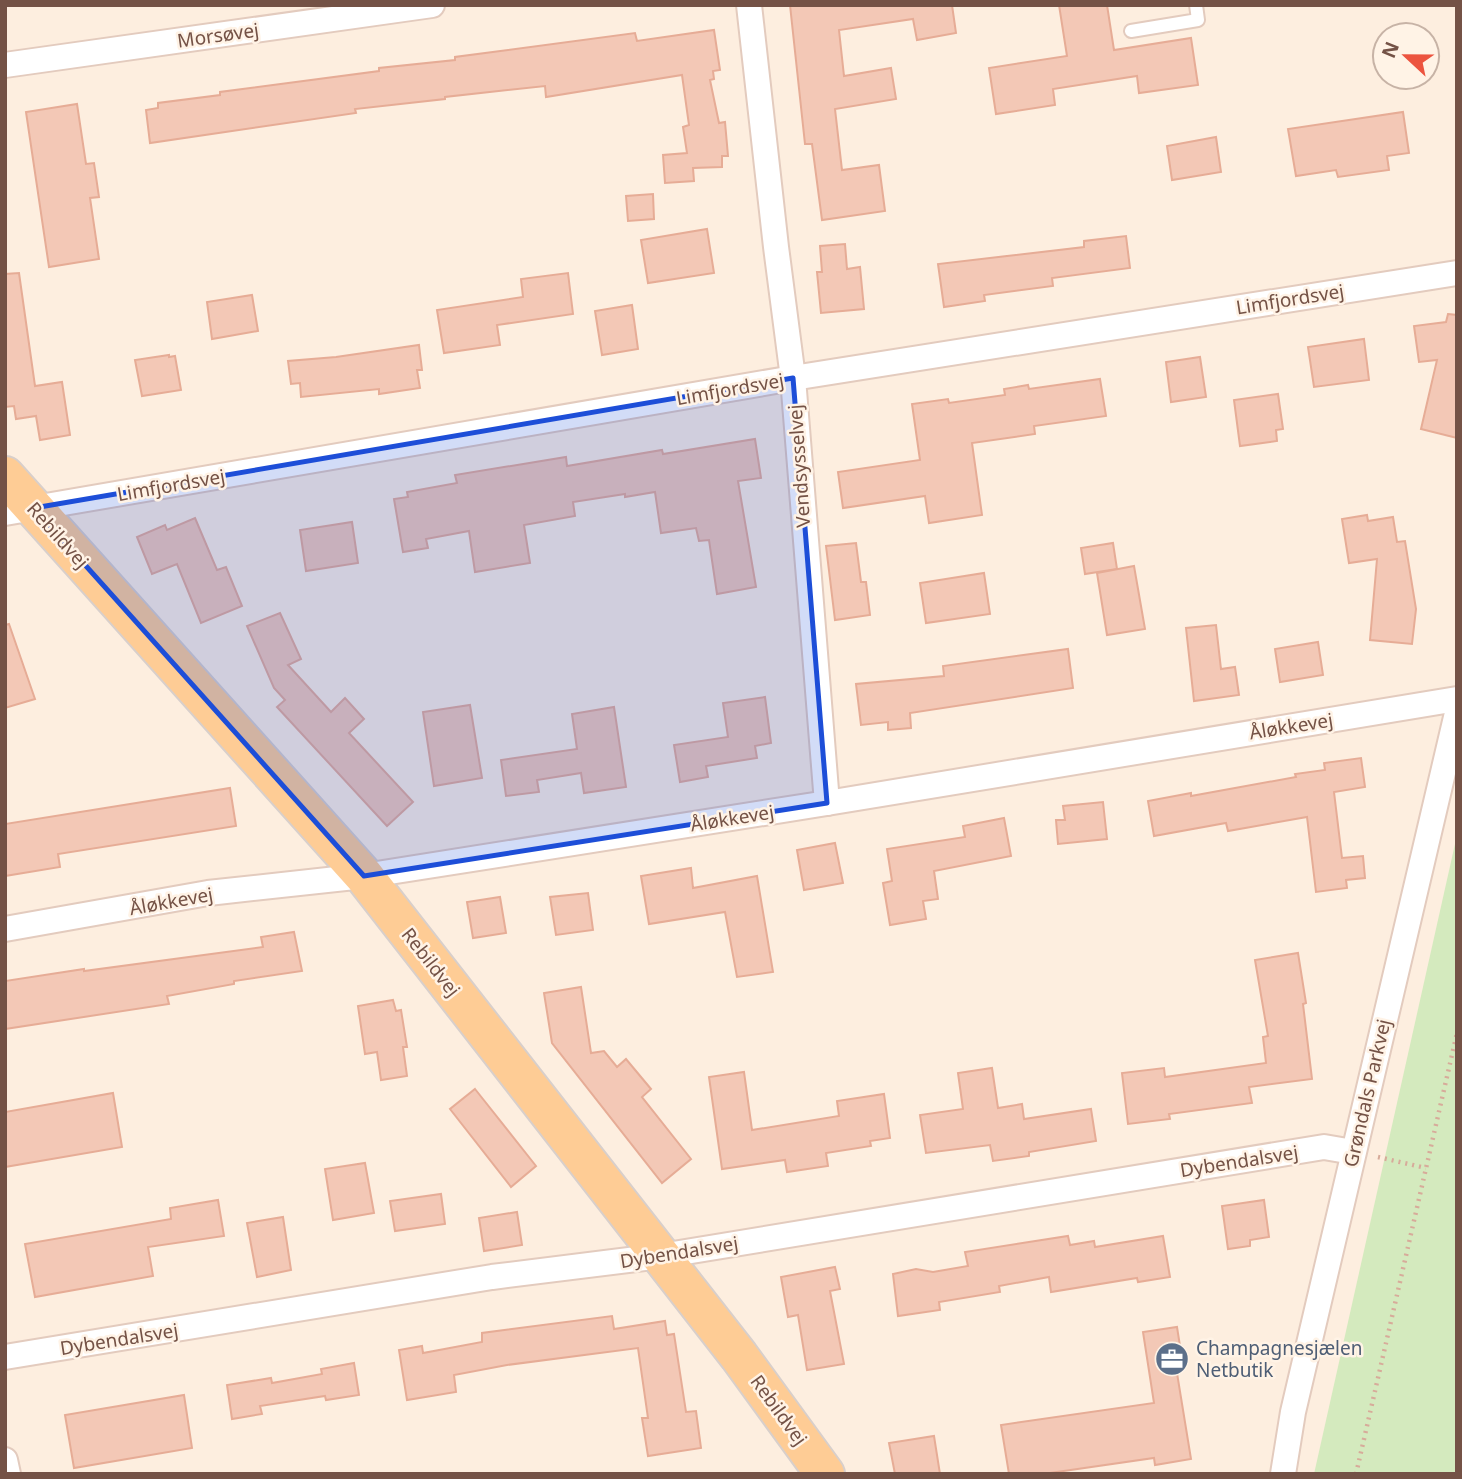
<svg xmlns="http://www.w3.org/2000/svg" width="1462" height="1479" font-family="'Noto Sans',sans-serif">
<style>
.green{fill:#d4eabe}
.building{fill:#f3c8b6;stroke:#e6ac96;stroke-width:2}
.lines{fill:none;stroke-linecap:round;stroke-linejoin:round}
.lane-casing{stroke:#e3cbbe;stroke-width:16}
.street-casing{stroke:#e3cbbe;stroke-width:28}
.primary-casing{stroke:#d8cfcb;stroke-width:42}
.path{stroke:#d7ab9a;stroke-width:4.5;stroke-dasharray:2 5;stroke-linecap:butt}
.lane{stroke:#fff;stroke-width:12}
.street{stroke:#fff;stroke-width:24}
.primary{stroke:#fecc95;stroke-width:38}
.marked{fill:#1d4ed8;fill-opacity:0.2;stroke:#1d4ed8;stroke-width:5;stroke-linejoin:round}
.labels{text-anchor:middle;stroke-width:5;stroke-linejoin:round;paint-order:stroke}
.street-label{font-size:19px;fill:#745246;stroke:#fff3e6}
.service-label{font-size:19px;fill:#4e5e75;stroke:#fff3e6;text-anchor:start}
</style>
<rect width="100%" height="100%" fill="#fdeedf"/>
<polygon class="green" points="1457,835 1457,1474 1314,1474"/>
<g class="building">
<polygon points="790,5 952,5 956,33 917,40 913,19 839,30 844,76 891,68 896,99 835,109 842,170 879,165 885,211 822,220 812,144 805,144"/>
<polygon points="1059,5 1107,5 1114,50 1191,38 1198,85 1139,93 1137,76 1053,89 1055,105 996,114 989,68 1067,56"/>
<polygon points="714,30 720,70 713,71 714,79 710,80 719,123 725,122 728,156 722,156 722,167 693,168 694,181 665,183 663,155 687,153 683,127 689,125 682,75 546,97 545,86 445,97 445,99 355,109 356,113 150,143 146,110 158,108 158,103 220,95 220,92 379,71 379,68 455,60 455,57 635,33 637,41"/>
<polygon points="77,104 86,164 94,163 99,197 90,198 99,259 49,267 26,112"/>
<polygon points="1403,112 1409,153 1387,156 1389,170 1338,177 1336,170 1296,176 1288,129"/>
<polygon points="1216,137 1221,172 1172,180 1167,146"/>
<polygon points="653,194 654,219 628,221 626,196"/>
<polygon points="707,229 714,273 648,283 641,240"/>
<polygon points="1126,236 1130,268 1052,278 1053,286 984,295 985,301 944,307 938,264 1084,247 1084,241"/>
<polygon points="845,244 847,269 860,267 864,309 821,313 817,272 822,272 820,246"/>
<polygon points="19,273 35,386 62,382 70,435 40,440 36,416 16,419 14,406 5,407 5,274"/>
<polygon points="568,273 573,314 497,325 500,345 444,353 437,310 523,297 521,279"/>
<polygon points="252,295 258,331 212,339 207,302"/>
<polygon points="632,305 638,349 602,355 595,311"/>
<polygon points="1448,314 1457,315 1457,438 1421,429 1437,360 1419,362 1414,326 1446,322"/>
<polygon points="1364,339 1369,380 1314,387 1308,347"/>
<polygon points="419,345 422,370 417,370 420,388 379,394 379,389 301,397 300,383 291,384 288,361 336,357"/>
<polygon points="169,355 169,357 175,356 181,390 142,396 135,360"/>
<polygon points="1200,357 1206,397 1171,402 1166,362"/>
<polygon points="1100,379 1106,416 1034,426 1035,434 972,443 982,515 929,523 925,496 843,508 838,472 920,460 912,404 948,399 949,403 1005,395 1004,389 1028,385 1029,389"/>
<polygon points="1278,394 1283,429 1276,430 1277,441 1240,446 1234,400"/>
<polygon points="755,439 761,478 738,481 756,587 717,594 709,540 699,541 696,528 661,533 655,492 625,497 625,494 573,502 575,516 524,525 530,563 475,572 469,531 426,539 428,548 403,552 394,499 408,497 407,492 457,483 455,475 566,457 567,466 662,450 663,454"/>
<polygon points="1367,515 1368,521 1393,517 1397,542 1405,541 1416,609 1412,644 1370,640 1377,559 1349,563 1342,519"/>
<polygon points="195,518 217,570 226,567 242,606 201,623 177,564 152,574 137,537 165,525 167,530"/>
<polygon points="352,522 358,563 306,571 300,530"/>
<polygon points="856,543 861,582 866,582 870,615 835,620 826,546"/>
<polygon points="1113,543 1117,569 1085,574 1081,548"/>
<polygon points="1134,566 1145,629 1107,635 1097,573"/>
<polygon points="984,573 990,614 926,623 920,583"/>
<polygon points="280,613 301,659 288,665 331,712 345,698 364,719 349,733 413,802 387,826 277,707 285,700 274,688 247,626"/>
<polygon points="9,624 35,699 5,708 5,625"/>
<polygon points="1216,625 1221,669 1235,667 1239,695 1194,701 1186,628"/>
<polygon points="1318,642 1323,675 1280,682 1275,649"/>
<polygon points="1068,649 1073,688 910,713 911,728 888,730 888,722 861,725 856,684 944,676 943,666"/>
<polygon points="765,697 771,743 755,746 757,758 706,766 708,777 680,782 674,745 728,737 723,703"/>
<polygon points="470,705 482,778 434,786 423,712"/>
<polygon points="614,707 626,787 584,793 581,773 537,780 539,792 506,796 501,760 577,749 572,714"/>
<polygon points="1361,758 1365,787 1334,792 1342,858 1363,856 1365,878 1346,880 1347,888 1316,892 1307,817 1228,831 1226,823 1154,836 1148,801 1191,793 1191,796 1296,777 1295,774 1325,770 1324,763"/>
<polygon points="230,788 236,826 58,854 60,867 5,876 5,824"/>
<polygon points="1103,802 1107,839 1058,844 1056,820 1065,820 1063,806"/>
<polygon points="1004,818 1011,856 934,871 938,899 923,901 926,919 890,925 883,883 892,881 887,849 965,837 963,826"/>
<polygon points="835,843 843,883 804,890 797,850"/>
<polygon points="691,868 693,888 757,876 773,972 737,977 725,912 649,924 641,876"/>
<polygon points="588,893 593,930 556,935 550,897"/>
<polygon points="500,897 506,933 473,938 467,902"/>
<polygon points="294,932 302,971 234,981 234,984 167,996 169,1004 5,1029 5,981 84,969 84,971 263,947 261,937"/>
<polygon points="1298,953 1306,1003 1303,1004 1312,1079 1249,1087 1252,1103 1169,1114 1170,1119 1128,1124 1122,1073 1164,1068 1165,1077 1266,1063 1263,1037 1268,1036 1255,960"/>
<polygon points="581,987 591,1053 604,1051 617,1067 626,1059 651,1089 642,1097 691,1159 662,1183 552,1043 544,993"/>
<polygon points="393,1000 396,1011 401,1010 407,1047 403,1047 407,1076 381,1080 377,1052 365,1054 358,1006"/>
<polygon points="992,1068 998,1108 1022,1104 1024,1119 1091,1109 1096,1141 1029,1152 1029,1156 993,1161 990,1145 926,1153 920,1115 963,1109 958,1073"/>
<polygon points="744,1072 752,1130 839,1116 837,1101 884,1094 890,1138 870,1141 871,1146 826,1153 828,1166 787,1172 785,1160 722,1169 709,1077"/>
<polygon points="475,1089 536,1166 511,1187 450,1109"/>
<polygon points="113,1093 122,1147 5,1167 5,1112"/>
<polygon points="365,1163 374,1213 333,1220 325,1169"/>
<polygon points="441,1194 445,1224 395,1231 390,1201"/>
<polygon points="218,1200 224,1236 148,1247 153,1276 35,1297 25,1244 171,1219 170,1208"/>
<polygon points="1264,1200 1269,1237 1250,1240 1250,1246 1228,1249 1222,1206"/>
<polygon points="517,1212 522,1245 484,1251 479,1218"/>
<polygon points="283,1217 291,1270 257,1277 247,1223"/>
<polygon points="1068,1236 1070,1245 1094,1241 1095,1247 1163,1236 1170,1277 1138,1282 1137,1278 1051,1292 1049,1277 999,1286 1000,1292 939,1302 940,1310 898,1316 893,1274 916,1269 933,1272 968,1266 965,1252"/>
<polygon points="835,1267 840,1289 830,1291 844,1364 807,1370 798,1315 788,1317 781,1277"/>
<polygon points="612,1316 614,1329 665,1321 667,1335 674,1334 686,1412 696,1411 701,1448 648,1456 642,1418 648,1418 638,1348 507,1365 454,1375 456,1392 407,1400 399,1350 422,1346 423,1353 482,1342 482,1333"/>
<polygon points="1177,1327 1183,1365 1176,1367 1191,1459 1155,1465 1154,1458 1043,1474 1009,1474 1001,1425 1154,1403 1143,1332"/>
<polygon points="354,1363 359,1395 326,1400 325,1396 260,1406 262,1414 232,1419 227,1385 271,1378 272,1383 322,1374 321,1369"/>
<polygon points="184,1395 192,1448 74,1468 65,1415"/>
<polygon points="934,1436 940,1474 895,1474 889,1443"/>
</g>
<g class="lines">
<g class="lane-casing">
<polyline id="lane" points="1131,31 1198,20 1196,5"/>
</g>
<g class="street-casing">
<g id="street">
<polyline points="749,5 776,247 793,378 827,803"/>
<polyline points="5,65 432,5"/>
<polyline points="5,513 793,378 1457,273"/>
<polyline points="5,929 208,893 364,876 827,803 1457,699"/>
<polyline points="5,1357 492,1277 661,1256 1324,1147 1353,1152"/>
<polyline points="5,1460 8,1474"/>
<polyline points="1283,1474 1293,1412 1457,713"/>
</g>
</g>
<g class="primary-casing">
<polyline id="primary" points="5,476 364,876 739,1356 825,1474"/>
</g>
<g class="path">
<polyline points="1378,1157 1426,1168"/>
<polyline points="1356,1474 1457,1033"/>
</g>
<use href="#lane" class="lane"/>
<use href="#street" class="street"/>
<use href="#primary" class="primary"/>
</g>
<path class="marked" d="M 793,378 L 827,803 L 364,876 L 34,508 Z"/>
<defs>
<g id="office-disc" transform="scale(1.75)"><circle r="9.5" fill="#5c6f8a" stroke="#fff3e6"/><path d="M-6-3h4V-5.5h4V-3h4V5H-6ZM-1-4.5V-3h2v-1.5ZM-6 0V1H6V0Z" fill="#fff"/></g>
</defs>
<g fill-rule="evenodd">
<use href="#office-disc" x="1172" y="1359"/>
</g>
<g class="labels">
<g class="street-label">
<text transform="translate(218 35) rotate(-8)" y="7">Morsøvej</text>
<text transform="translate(1290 299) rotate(-9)" y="7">Limfjordsvej</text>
<text transform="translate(730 389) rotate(-10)" y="7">Limfjordsvej</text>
<text transform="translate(799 466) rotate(-94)" y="7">Vendsysselvej</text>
<text transform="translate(171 485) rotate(-10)" y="7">Limfjordsvej</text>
<text transform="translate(58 535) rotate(48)" y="7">Rebildvej</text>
<text transform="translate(1291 726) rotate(-9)" y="7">Åløkkevej</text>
<text transform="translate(732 818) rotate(-9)" y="7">Åløkkevej</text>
<text transform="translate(171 901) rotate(-10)" y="7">Åløkkevej</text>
<text transform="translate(431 962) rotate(52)" y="7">Rebildvej</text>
<text transform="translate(1367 1093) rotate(-77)" y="7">Grøndals Parkvej</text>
<text transform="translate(1239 1161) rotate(-9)" y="7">Dybendalsvej</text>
<text transform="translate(679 1252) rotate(-9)" y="7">Dybendalsvej</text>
<text transform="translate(119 1339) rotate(-9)" y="7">Dybendalsvej</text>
<text transform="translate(779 1410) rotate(54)" y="7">Rebildvej</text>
</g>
<g class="service-label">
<text x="1196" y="1355">Champagnesjælen<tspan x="1196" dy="22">Netbutik</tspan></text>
</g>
</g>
<rect width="1462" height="1479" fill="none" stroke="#745246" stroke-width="14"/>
<g transform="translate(1406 56) rotate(292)"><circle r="33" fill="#fff3e6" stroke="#c7b3a6" stroke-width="2"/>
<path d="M0-5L12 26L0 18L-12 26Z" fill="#ec543f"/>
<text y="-10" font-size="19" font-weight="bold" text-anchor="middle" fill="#745246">N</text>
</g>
</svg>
